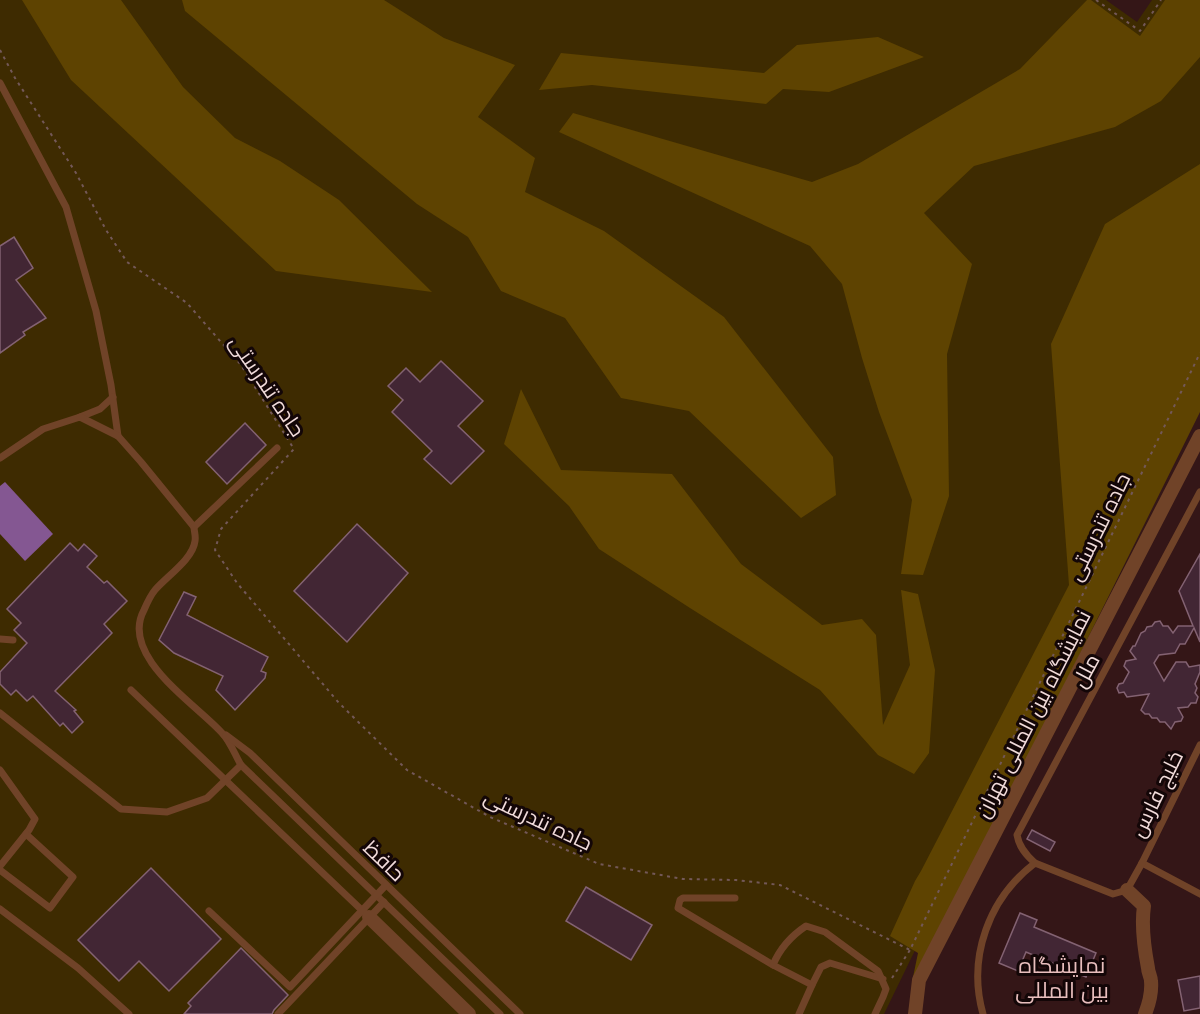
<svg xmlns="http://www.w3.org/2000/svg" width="1200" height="1014" font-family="Arial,Cairo,sans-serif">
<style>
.green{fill:#3e2b01}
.forest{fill:#5e4301}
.water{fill:#845792}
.building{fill:#422634;stroke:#836272;stroke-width:1.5}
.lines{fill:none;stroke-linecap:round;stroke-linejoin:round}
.path{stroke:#735858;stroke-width:2;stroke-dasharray:3 4.5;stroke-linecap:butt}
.lane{stroke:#704328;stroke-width:7}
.street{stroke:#704328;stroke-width:14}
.labels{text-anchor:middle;stroke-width:6;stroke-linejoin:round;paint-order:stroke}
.street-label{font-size:21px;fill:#f1dbda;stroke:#130607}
.neighbourhood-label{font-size:22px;fill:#e8bebd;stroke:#130607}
</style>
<rect width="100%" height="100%" fill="#341617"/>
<polygon class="green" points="0,0 1106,0 1137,22 1152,0 1200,0 1200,366 884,1014 0,1014"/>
<g class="forest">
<polygon points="22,0 121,0 183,87 235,138 280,161 339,200 432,292 276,271 71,80"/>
<polygon points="182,0 384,0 444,38 515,65 478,117 535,158 525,192 604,231 724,317 833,457 836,495 801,518 689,411 621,398 565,318 501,291 468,237 417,204 185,11"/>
<polygon points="1087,0 1091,0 1140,36 1165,0 1200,0 1200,57 1161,101 1115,127 974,166 924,213 972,264 947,354 949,496 923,575 901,574 912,500 879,412 862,358 842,284 810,246 559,132 573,113 812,182 858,164 1020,69"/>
<polygon points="878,37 924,57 829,92 783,89 766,104 592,85 539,90 561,53 764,73 797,45"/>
<polygon points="1200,164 1200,412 1074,666 912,982 918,953 890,936 915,881 921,871 1069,585 1051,344 1105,224"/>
<polygon points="521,389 561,470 672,474 741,564 822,625 862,619 876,635 883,725 910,665 901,590 918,594 935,670 929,753 914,774 878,755 820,690 690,608 599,549 569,506 504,444"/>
</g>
<polygon class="water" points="5,482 53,534 25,561 0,534 0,486"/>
<g class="building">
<polygon points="14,237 33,268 16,280 46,318 23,332 25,335 0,353 0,246"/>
<polygon points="441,361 483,401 458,426 484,451 451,484 424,459 432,451 392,412 403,400 388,386 406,368 420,382"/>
<polygon points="245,423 266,445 227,484 206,462"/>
<polygon points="357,524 408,573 347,642 294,591"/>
<polygon points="70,543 78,551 84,544 97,556 87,567 104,583 107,581 127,601 104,624 112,633 55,691 76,710 74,711 83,722 72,733 63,723 60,726 33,696 27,701 16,690 11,695 0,684 0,672 27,643 14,630 21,623 7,609"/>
<polygon points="1200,554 1200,642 1194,628 1185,644 1180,644 1175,653 1159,655 1154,663 1164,681 1176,662 1186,662 1189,667 1200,665 1200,672 1195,684 1197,688 1195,693 1198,697 1196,703 1191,703 1188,707 1178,708 1183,717 1181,721 1175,722 1171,729 1165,722 1160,722 1157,718 1152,718 1149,714 1145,714 1141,710 1149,694 1127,697 1124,692 1119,693 1117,688 1119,684 1123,683 1129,672 1124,666 1126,661 1136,659 1130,651 1133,646 1135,646 1141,633 1145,631 1147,627 1152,626 1155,622 1160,621 1163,626 1168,626 1173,633 1178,626 1193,626 1179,591"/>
<polygon points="184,592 196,597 187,615 268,657 261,671 266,673 265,678 235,710 216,690 223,676 174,653 159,640"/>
<polygon points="1032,830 1055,842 1050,851 1027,839"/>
<polygon points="151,868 221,939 169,991 139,961 119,981 78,940"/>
<polygon points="586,887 652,925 631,960 566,921"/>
<polygon points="1020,913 1037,920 1034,927 1096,953 1086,977 1026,952 1018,971 999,963"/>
<polygon points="241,948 288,995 274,1010 272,1014 184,1014 191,1006 188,1003"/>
<polygon points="1200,976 1200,1008 1184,1011 1178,980"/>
</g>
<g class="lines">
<g class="path">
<polyline points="1096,0 1140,31 1161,0"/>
<polyline points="0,50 15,78 76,173 106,230 127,262 187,303 241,365 294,449 221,529 215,550 237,583 339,703 407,770 490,817 599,864 683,879 736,880 780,885 910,950 1200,353"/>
<polyline points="892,978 910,950"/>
</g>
<g class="lane">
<polyline points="0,83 66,207 96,311 111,385 118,436"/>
<polyline points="80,417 100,409 113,397"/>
<path d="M 0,458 L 43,429 L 80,417 L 118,436 L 141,462 L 194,527 C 194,531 196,536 195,541 C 193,559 167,576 155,590 C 150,596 147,603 144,610 C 119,656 196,704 222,733 C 230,741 235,755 241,765 L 500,1014"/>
<polyline points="194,527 277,448"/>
<polyline points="0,639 13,640"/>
<polyline points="131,690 369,917"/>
<polyline points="0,713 121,809 167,812 207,798 241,765"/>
<polyline points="226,735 250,753 520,1014"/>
<polyline points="0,770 35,819 29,830 0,866"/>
<path d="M 1035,863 C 1026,855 1019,847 1017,835 L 1200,492"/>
<polyline points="1142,863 1200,894"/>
<polyline points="0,870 50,908 73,877 26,834"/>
<polyline points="735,898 683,898 680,900 678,908 773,965"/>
<polyline points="0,909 78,968 129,1014"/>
<polyline points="209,911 290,987 386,885"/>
<polyline points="812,985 821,967 830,963 883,979"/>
<polyline points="278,1014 384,902"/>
<path d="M 799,1014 L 812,985 L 773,965 C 780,948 791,936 806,926 L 825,932 L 878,971 L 886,989 L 883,997 L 875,1014"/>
<path d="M 983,1014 C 967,957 989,898 1035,863 L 1113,894 L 1127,890 L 1142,863 L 1200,745"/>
</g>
<g class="street">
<path d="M 1127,890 L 1144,906 C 1141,926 1144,947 1148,968 C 1148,972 1151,977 1151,981 C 1152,992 1149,1004 1145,1014"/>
<polyline points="369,917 469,1014"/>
<polyline points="915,1014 919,980 1200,436"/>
</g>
</g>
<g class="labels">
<g class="street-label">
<text transform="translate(267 386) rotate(56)" y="7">جاده تندرستی</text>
<text transform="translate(1099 527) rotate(-64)" y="7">جاده تندرستی</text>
<text transform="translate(1086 671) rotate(-62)" y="7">ملل</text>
<text transform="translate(1033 714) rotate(-63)" y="7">نمایشگاه بین المللی تهران</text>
<text transform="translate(1157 794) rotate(-64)" y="7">خلیج فارس</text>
<text transform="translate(538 820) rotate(25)" y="7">جاده تندرستی</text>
<text transform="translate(384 861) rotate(44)" y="7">حافظ</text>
</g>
<g class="neighbourhood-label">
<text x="1062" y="973">نمایشگاه<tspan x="1062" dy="25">بین المللی</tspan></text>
</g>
</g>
</svg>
